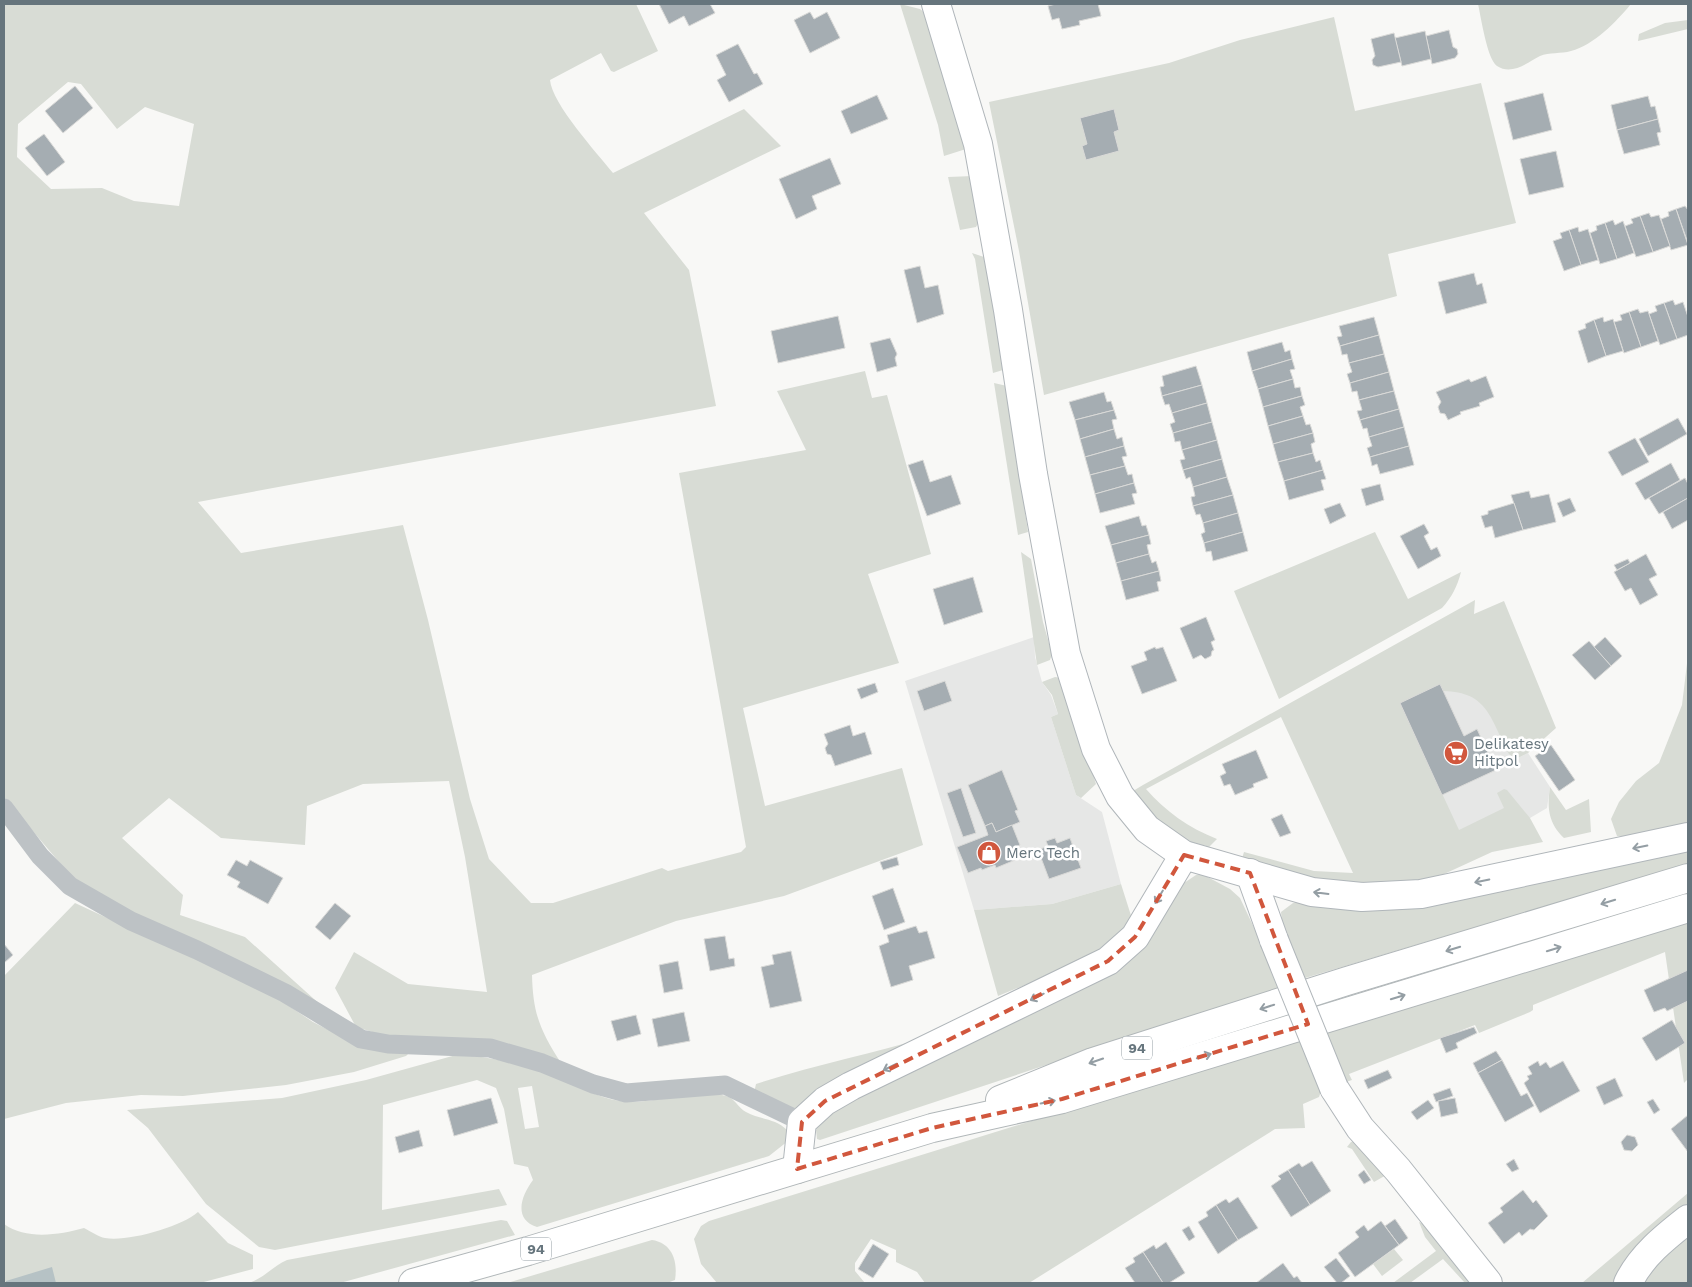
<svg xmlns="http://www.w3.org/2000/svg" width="1692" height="1287" font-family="'Work Sans',sans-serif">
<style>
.built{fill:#e6e7e6}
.green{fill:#d8dcd5;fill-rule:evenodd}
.water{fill:#b6c2c5}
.building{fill:#a5adb2;stroke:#dadad8}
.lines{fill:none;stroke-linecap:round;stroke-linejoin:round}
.secondary-casing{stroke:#b0b6ba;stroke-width:30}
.primary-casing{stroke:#b1b7b9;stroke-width:30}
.street{stroke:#bdc2c5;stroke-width:19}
.secondary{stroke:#fff;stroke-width:28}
.primary{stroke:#fff;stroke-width:28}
.secondary-bridge-casing{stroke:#b0b6ba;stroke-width:30;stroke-linecap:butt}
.secondary-bridge{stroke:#fff;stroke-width:28}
.oneway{stroke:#949ea4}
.marked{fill:none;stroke:#d1573d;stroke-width:4;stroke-dasharray:10 6;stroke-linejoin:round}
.labels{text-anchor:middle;stroke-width:5;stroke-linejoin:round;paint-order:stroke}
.shield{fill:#fff;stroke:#949ea4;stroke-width:1}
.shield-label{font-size:14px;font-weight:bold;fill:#66757d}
.poi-label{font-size:15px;fill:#66757d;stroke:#fff;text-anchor:start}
</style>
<rect width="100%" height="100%" fill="#f8f8f6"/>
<g class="built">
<polygon points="1454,626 1516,759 1528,753 1550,787 1547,808 1530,818 1448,839 1370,670"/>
<polygon points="1034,637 1035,657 1042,682 1051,695 1058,714 1051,717 1076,795 1102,812 1121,884 1052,904 974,910 905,681"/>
</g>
<g class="green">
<path d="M 4,4 L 636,4 L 658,51 L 614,72 L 611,71 L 601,53 L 550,80 C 552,104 597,153 613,173 L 744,109 L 781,146 L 644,213 L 689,270 L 716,406 L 198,502 L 241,553 L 403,525 L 428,620 L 470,799 L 489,859 L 531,903 L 553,903 L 662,868 L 668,871 L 741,852 L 746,847 L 679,473 L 806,450 L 777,391 L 865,371 L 872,398 L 887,395 L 931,554 L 868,574 L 899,663 L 743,708 L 765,806 L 902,768 L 923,845 L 784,896 L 676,921 L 532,975 C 533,1014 540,1030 561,1063 L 379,1034 L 356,1027 L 335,988 L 354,952 L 408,984 L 487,992 L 465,857 L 449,781 L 363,784 L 307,806 L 305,845 L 221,838 L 169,798 L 122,838 L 183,895 L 180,915 L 245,937 L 324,1008 L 81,888 L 4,797 ZM 68,82 L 81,84 L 117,129 L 145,107 L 194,124 L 179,206 L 134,201 L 102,188 L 51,189 L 17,157 L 18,124 Z"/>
<polygon points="900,4 920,9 926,14 966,149 944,156 938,125"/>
<path d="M 1478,4 L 1631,4 C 1616,22 1594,45 1571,51 C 1561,54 1549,52 1540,56 C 1528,62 1512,76 1497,66 C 1487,59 1481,17 1478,4 Z"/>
<polygon points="1334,17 1355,111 1481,83 1516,223 1388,254 1397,296 1044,395 1019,251 989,102 1169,63 1240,40"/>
<polygon points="1688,20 1688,29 1638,41 1639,34 1665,23"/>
<polygon points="973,176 980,220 976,227 960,230 948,177"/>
<polygon points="972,253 987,258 1005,362 1003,370 993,373 975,259"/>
<polygon points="994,383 1007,386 1028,532 1018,535"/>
<path d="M 1375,532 L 1408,599 L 1461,572 C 1457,587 1452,597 1442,608 L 1279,699 L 1234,591 Z"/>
<polygon points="1021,552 1031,559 1043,622 1052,654 1050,660 1037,665"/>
<path d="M 1475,600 L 1474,614 L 1504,601 L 1556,728 L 1528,753 L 1516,759 L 1509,754 C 1490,719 1489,692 1443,691 L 1440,684 L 1400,703 L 1459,830 L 1504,808 L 1497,793 L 1504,789 L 1507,790 L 1530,818 L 1543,842 L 1492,852 L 1442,875 L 1439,880 L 1362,888 L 1308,879 L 1241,862 L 1244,852 L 1314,871 L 1353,873 L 1281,717 L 1146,789 C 1165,811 1189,828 1217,839 L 1209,847 C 1205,845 1199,845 1194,843 C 1179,837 1136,806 1133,791 L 1143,785 Z"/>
<polygon points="1688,655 1688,829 1642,837 1617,836 1611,819 1619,802 1636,781 1659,763 1682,705"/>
<polygon points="1055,677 1062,678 1096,784 1081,798 1076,795 1051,717 1058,714 1052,695 1042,682"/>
<path d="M 1550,787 L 1566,810 L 1589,799 L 1591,832 L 1564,838 C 1548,823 1547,807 1550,787 Z"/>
<polygon points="1688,845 1688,864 1305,978 1282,922 1281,912 1293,903"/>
<polygon points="1202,874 1230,889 1240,898 1282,987 820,1140 817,1139 816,1130 827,1112 865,1091 958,1050 1112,974 1149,933 1184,883 1196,875"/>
<polygon points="1121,884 1134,925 1091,958 998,996 974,910 1052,904"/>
<polygon points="75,903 271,994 313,1022 364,1048 409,1053 406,1056 354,1072 286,1085 183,1096 141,1095 66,1103 4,1119 4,976"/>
<polygon points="1688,915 1688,1079 1684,1083 1665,952 1533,1005 1533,1010 1530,1012 1479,1033 1475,1025 1349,1074 1352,1080 1346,1082 1326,1030"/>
<path d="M 930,1036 L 802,1108 L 784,1108 L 754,1093 L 756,1084 C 813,1065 873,1054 930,1036 Z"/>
<polygon points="1302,1037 1322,1088 1319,1097 1303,1104 1305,1128 1275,1129 1029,1283 925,1283 917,1272 896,1262 896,1250 871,1239 855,1263 855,1271 865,1283 717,1283 701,1264 694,1239 701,1226 709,1221"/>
<path d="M 456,1055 C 492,1056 526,1065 559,1079 C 579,1086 598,1098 620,1101 C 654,1106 694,1086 726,1096 C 735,1098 738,1108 746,1112 C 761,1120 775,1118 787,1130 L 788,1141 L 769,1156 L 537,1227 C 513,1219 521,1196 533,1180 L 528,1167 L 514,1164 L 504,1109 L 496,1088 L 477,1080 L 383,1105 L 382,1210 L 499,1189 L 507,1205 L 275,1250 L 259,1247 L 206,1204 L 148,1128 L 127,1110 L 282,1098 L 366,1080 ZM 532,1086 L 539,1127 L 525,1129 L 518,1088 Z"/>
<polygon points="1357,1141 1388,1174 1374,1182 1352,1149 1347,1147 1351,1142"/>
<path d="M 1688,1193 L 1688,1204 C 1660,1225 1625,1250 1613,1283 L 1582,1283 Z"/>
<path d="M 198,1212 L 228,1243 L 253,1255 L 253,1269 L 200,1283 L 4,1283 L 4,1224 C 26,1240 59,1235 84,1228 C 90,1231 99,1237 105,1238 C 128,1242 181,1227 198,1212 Z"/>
<path d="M 501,1220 L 507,1221 L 515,1235 L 340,1283 L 249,1283 C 264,1278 273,1266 287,1260 Z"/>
<polygon points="1419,1222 1437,1230 1471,1283 1465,1283 1443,1259 1410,1283 1393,1283 1436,1251 1425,1237"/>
<polygon points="1688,1234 1688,1283 1643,1283 1653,1265"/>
<path d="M 652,1240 C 672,1243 678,1261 675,1280 L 667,1283 L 507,1283 Z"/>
<polygon points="1394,1249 1403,1260 1382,1276 1373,1264"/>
</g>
<polygon class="water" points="52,1267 56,1283 6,1283 6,1281"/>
<g class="building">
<polygon points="659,4 710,4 715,13 689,26 684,16 669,24"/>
<polygon points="1056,4 1098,4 1101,16 1079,21 1080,25 1062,29 1059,18 1052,20 1048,6"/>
<polygon points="810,12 814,19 827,12 840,38 810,53 794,20"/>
<polygon points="1449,30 1453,47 1457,49 1458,54 1455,58 1432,64 1426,36"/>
<polygon points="1425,31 1431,59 1402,66 1395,38"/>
<polygon points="1394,33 1401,62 1378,67 1373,65 1372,60 1375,56 1371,39"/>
<polygon points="738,44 754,74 757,73 763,84 729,102 717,80 726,75 716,55"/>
<polygon points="75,86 93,108 63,133 45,111"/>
<polygon points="1543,93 1552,130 1513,140 1504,103"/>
<polygon points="877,95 888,119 851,134 841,111"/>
<polygon points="1648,96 1651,107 1655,106 1658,119 1617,130 1611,105"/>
<polygon points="1114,109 1119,130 1114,132 1119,151 1086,160 1082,146 1087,144 1080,118"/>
<polygon points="1658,119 1661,132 1657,133 1660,145 1624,154 1617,130"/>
<polygon points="44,134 65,162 47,176 25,148"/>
<polygon points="1556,151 1564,187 1529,195 1520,159"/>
<polygon points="830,158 841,184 812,196 817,209 796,219 779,179"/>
<polygon points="1685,206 1688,210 1688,243 1676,209"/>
<polygon points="1676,209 1688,245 1671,250 1661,219 1669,216 1668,212"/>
<polygon points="1649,213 1651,217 1659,215 1670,246 1653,252 1640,216"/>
<polygon points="1640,216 1653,252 1636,257 1625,226 1633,223 1631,219"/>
<polygon points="1613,220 1615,225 1623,221 1634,253 1617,259 1605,223"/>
<polygon points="1605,223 1617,259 1600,264 1590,233 1597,230 1596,226"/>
<polygon points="1578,227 1579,232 1588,229 1598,260 1581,265 1569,230"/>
<polygon points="1569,230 1581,265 1564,271 1553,241 1562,238 1560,233"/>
<polygon points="920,266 925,288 938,285 944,314 917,323 904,270"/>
<polygon points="1474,273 1477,285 1482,283 1487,303 1446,314 1438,282"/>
<polygon points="1673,300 1675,305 1683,302 1688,317 1688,335 1677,339 1664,303"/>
<polygon points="1664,303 1677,339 1660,345 1649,314 1657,311 1655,306"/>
<polygon points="1638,309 1640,313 1648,311 1658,341 1641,347 1629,312"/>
<polygon points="1629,312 1641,347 1624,353 1614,322 1622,320 1620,315"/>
<polygon points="838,316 845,348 778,363 771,331"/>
<polygon points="1374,317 1379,335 1340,346 1337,337 1342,336 1339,326"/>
<polygon points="1603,317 1604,322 1613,319 1623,351 1606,356 1594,320"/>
<polygon points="1594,320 1606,356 1588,363 1578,331 1586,328 1585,324"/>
<polygon points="1379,335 1384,354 1349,363 1347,354 1342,355 1340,346"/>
<polygon points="890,338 897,354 895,358 897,366 877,372 870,343"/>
<polygon points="1282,342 1285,352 1290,350 1292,359 1252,371 1247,352"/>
<polygon points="1384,354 1389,372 1350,383 1347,374 1352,372 1349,363"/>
<polygon points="1292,359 1295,369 1290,370 1293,379 1258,389 1252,371"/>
<polygon points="1196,366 1202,385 1162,396 1160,387 1164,386 1162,376"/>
<polygon points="1389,372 1394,391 1359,400 1357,391 1352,392 1350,383"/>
<polygon points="1486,376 1494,397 1479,403 1480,406 1460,412 1461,414 1448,420 1445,414 1440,413 1438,407 1441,402 1436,392 1469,379 1471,382"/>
<polygon points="1293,379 1295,388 1300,387 1302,396 1263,407 1258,389"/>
<polygon points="1202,385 1207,403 1172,413 1169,404 1165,405 1162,396"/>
<polygon points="1394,391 1399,409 1360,420 1357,411 1362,410 1359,400"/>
<polygon points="1104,392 1107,402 1111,401 1114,410 1075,420 1069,402"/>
<polygon points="1302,396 1305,405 1300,407 1303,416 1268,426 1263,407"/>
<polygon points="1207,403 1212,422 1173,433 1170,424 1175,422 1172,413"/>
<polygon points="1399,409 1404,427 1369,437 1367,428 1363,429 1360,420"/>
<polygon points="1114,410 1117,419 1112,420 1114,429 1080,439 1075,420"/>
<polygon points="1303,416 1306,425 1310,424 1313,433 1273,444 1268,426"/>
<polygon points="1678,418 1687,434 1648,456 1639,439"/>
<polygon points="1212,422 1217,440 1182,450 1180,441 1175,442 1173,433"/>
<polygon points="1404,427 1409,446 1370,457 1367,448 1372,446 1369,437"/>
<polygon points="1114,429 1117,439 1122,437 1124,446 1085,457 1080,439"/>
<polygon points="1313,433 1315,442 1311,444 1313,453 1278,462 1273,444"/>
<polygon points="1635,438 1649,462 1622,476 1608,452"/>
<polygon points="1217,440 1222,459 1183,470 1180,460 1185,459 1182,450"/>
<polygon points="1124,446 1127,456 1122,457 1125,466 1090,475 1085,457"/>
<polygon points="1409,446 1414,465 1380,474 1377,464 1372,466 1370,457"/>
<polygon points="1313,453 1316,462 1320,460 1323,470 1284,481 1278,462"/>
<polygon points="1222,459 1227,477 1193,487 1190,477 1186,479 1183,470"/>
<polygon points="923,460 930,482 951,475 961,504 927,516 908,465"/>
<polygon points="1671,463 1680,480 1645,500 1635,483"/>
<polygon points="1125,466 1128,475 1132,474 1134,483 1095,494 1090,475"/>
<polygon points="1323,470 1326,479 1321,480 1324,490 1289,500 1284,481"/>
<polygon points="1227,477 1233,495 1193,506 1191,497 1195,496 1193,487"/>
<polygon points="1685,478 1688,484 1688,498 1659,514 1649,498"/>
<polygon points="1134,483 1137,493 1132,494 1135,504 1100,513 1095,494"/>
<polygon points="1380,484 1384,500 1366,506 1361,489"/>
<polygon points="1529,491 1531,498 1549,494 1556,522 1523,530 1511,495"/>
<polygon points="1233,495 1238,513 1203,523 1200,514 1196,515 1193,506"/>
<polygon points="1570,498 1576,511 1563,517 1557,503"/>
<polygon points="1688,498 1688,520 1672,529 1663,512"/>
<polygon points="1340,503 1346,516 1330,524 1324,509"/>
<polygon points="1514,503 1523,530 1495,538 1492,526 1485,528 1481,516 1488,514 1488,511"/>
<polygon points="1238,513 1243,532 1204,543 1201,534 1205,532 1203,523"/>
<polygon points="1139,516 1142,526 1146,525 1149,535 1111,545 1105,526"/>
<polygon points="1424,524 1429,533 1424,536 1431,550 1437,547 1441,556 1418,569 1400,536"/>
<polygon points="1243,532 1248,551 1213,561 1211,551 1206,552 1204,543"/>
<polygon points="1149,535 1151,544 1147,545 1149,554 1116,563 1111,545"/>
<polygon points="1149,554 1152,563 1156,561 1159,571 1121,581 1116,563"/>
<polygon points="1646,554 1657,575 1649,579 1658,595 1640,605 1631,588 1625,591 1614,572"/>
<polygon points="1628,559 1630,563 1617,570 1614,565"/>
<polygon points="1159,571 1161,581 1157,582 1159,591 1126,600 1121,581"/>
<polygon points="973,577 983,612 944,625 933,589"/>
<polygon points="1206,617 1215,640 1211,642 1214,650 1212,651 1211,656 1205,659 1201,655 1193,659 1180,628"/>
<polygon points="1605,637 1622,656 1611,666 1594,647"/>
<polygon points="1589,641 1611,666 1595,680 1572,655"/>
<polygon points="1155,647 1156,649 1163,647 1177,681 1142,694 1131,666 1147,660 1144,652"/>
<polygon points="945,681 952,701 924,711 917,691"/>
<polygon points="875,683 878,692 861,699 857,689"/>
<polygon points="1440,684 1464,736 1477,729 1496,770 1442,795 1400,703"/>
<polygon points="850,725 853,736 865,732 872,754 835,766 831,755 827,754 825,748 828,744 824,734"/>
<polygon points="1551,745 1575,780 1559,791 1535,756"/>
<polygon points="1256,750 1268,778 1253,784 1254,787 1235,795 1230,784 1224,786 1220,776 1226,773 1222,764"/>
<polygon points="1002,770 1018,810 1015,811 1020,822 996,832 992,823 985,826 968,785"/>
<polygon points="961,788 976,833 963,837 947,793"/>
<polygon points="1282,814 1291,833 1280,837 1271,819"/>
<polygon points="992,823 996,832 1012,825 1020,845 1016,847 1020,858 996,868 995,865 982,870 981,868 968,873 957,847 988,835 985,826"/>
<polygon points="1055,838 1057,843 1070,838 1081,868 1049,879 1038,850 1048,846 1046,841"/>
<polygon points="897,857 899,865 883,870 880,862"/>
<polygon points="236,860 247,866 250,860 283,878 268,904 237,887 240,882 227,875"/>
<polygon points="893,888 905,922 884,930 872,896"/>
<polygon points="335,903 351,916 330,940 315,927"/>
<polygon points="916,926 919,933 927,931 935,958 909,966 913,980 891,987 879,946 889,942 887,935"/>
<polygon points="725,936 729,959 734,958 735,966 710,971 704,939"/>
<polygon points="4,944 13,955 4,963"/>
<polygon points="791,951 802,1001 770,1008 761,967 774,964 772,955"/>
<polygon points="678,961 683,989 664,993 659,965"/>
<polygon points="1688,970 1688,1001 1667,1011 1665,1008 1654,1012 1644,990"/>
<polygon points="684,1012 690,1041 658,1047 652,1019"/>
<polygon points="636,1015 641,1034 617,1041 611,1021"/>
<polygon points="1672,1020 1685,1043 1656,1061 1642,1038"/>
<polygon points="1474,1027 1477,1033 1456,1043 1458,1048 1446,1053 1440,1038"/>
<polygon points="1496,1051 1502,1060 1478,1073 1473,1063"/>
<polygon points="1502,1060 1521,1096 1527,1093 1534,1106 1505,1122 1478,1073"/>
<polygon points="1538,1061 1540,1066 1546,1062 1550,1068 1563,1061 1580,1091 1540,1113 1524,1083 1529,1079 1527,1076 1532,1074 1528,1067"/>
<polygon points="1388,1070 1392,1078 1368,1089 1364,1080"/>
<polygon points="1615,1078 1623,1096 1604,1105 1596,1087"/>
<polygon points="1450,1088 1453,1096 1436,1102 1433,1094"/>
<polygon points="491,1098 498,1123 454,1136 447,1110"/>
<polygon points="1455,1098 1458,1113 1441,1117 1438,1101"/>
<polygon points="1653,1099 1660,1110 1654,1114 1647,1102"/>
<polygon points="1428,1100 1434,1108 1417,1120 1411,1112"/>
<polygon points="1688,1115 1688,1152 1671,1129"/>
<polygon points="419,1130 423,1146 399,1153 395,1137"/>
<polygon points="1627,1135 1635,1137 1638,1145 1632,1151 1624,1150 1621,1142"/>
<polygon points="1514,1159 1519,1169 1512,1172 1506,1164"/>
<polygon points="1312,1161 1331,1191 1310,1205 1288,1170 1299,1163 1302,1167"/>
<polygon points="1288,1170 1310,1205 1291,1217 1271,1186 1281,1179 1278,1176"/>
<polygon points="1364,1170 1371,1180 1364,1184 1358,1175"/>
<polygon points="1523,1190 1533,1203 1536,1200 1548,1216 1534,1230 1530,1229 1522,1236 1519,1232 1504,1244 1488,1223 1503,1212 1500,1208"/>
<polygon points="1238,1197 1258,1228 1238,1240 1216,1205 1226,1199 1229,1203"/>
<polygon points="1216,1205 1238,1240 1218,1254 1198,1222 1208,1216 1206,1212"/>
<polygon points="1395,1219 1408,1238 1399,1245 1385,1226"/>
<polygon points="1381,1221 1399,1245 1355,1277 1338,1253 1359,1237 1355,1232 1364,1225 1368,1231"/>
<polygon points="1189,1226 1195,1237 1189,1241 1182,1230"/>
<polygon points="1166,1242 1185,1273 1169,1283 1163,1283 1143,1252 1154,1245 1156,1249"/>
<polygon points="873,1244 889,1254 873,1278 858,1269"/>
<polygon points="1143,1252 1163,1283 1135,1283 1125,1268 1135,1262 1133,1258"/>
<polygon points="1336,1258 1350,1276 1341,1283 1337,1283 1324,1267"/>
<polygon points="1283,1263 1294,1278 1297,1276 1302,1283 1256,1283"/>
</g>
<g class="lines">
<g class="secondary-casing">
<g id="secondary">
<polyline points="936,4 978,144 1008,310 1033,474 1066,654 1096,749 1120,796 1147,829 1184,855 1312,892 1362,897 1421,894 1688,837"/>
<polyline points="1250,873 1274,940"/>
<polyline points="1334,1088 1360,1128 1398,1170 1488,1283"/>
<polyline points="797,1169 802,1122 825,1101 851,1086 1108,961 1135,937 1184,855"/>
<path d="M 1628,1283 C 1641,1256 1665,1237 1688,1219"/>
</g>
</g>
<g class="primary-casing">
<g id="primary">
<polyline points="1000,1100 1093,1062 1347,981 1688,878"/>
<polyline points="413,1283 528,1251 932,1128 1062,1099 1688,908"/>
</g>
</g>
<polyline class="street" points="4,808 40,856 70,886 131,921 197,950 285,993 361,1039 388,1044 490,1048 542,1063 593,1084 626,1093 725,1085 802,1122"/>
<use href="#secondary" class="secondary"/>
<use href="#primary" class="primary"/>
<g class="secondary-bridge-casing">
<polyline id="secondary-bridge" points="1274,940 1334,1088"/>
</g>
<use href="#secondary-bridge" class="secondary-bridge"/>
</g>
<defs><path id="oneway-shaft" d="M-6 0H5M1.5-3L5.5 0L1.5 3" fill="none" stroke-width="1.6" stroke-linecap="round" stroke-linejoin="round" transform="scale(1.25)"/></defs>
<g class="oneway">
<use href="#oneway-shaft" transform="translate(1640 847) rotate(169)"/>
<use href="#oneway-shaft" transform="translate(1482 881) rotate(168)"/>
<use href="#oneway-shaft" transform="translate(1321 893) rotate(-173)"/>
<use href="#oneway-shaft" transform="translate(1159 897) rotate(121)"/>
<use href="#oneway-shaft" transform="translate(1608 902) rotate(163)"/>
<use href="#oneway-shaft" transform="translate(1453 949) rotate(163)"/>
<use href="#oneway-shaft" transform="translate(1554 949) rotate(-17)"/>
<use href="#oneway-shaft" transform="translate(1037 997) rotate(154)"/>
<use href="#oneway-shaft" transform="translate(1398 997) rotate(-17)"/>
<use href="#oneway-shaft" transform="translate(1267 1007) rotate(162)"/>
<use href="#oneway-shaft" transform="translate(1204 1056) rotate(-17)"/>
<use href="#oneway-shaft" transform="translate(1096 1061) rotate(161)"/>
<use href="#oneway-shaft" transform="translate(890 1067) rotate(154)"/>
<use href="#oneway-shaft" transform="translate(1048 1102) rotate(-12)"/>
</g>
<path class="marked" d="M 1184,855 L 1250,873 L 1308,1024 L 1062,1099 L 932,1128 L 797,1169 L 802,1122 L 825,1101 L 1108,961 L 1135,937 Z"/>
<defs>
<g id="supermarket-disc" transform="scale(1.25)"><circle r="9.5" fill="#d1573d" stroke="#fff"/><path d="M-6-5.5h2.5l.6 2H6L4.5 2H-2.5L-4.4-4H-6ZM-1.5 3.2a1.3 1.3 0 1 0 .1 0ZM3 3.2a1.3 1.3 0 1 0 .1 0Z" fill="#fff"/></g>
<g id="shop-disc" transform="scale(1.25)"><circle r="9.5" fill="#d1573d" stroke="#fff"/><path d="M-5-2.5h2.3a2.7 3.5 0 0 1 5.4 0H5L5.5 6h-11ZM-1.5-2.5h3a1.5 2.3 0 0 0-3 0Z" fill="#fff"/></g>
</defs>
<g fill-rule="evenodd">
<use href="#supermarket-disc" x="1456" y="753"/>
<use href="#shop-disc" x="989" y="853"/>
</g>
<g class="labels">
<g class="shield">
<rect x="1122" y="1036.5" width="30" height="23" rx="4"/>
<rect x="521" y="1237.5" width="30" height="23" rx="4"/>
</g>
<g class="shield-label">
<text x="1137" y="1053">94</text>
<text x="536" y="1254">94</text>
</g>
<g class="poi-label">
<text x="1474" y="749">Delikatesy<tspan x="1474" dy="17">Hitpol</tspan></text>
<text x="1006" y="858">Merc Tech</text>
</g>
</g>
<rect width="1692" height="1287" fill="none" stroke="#66757d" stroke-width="10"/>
</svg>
